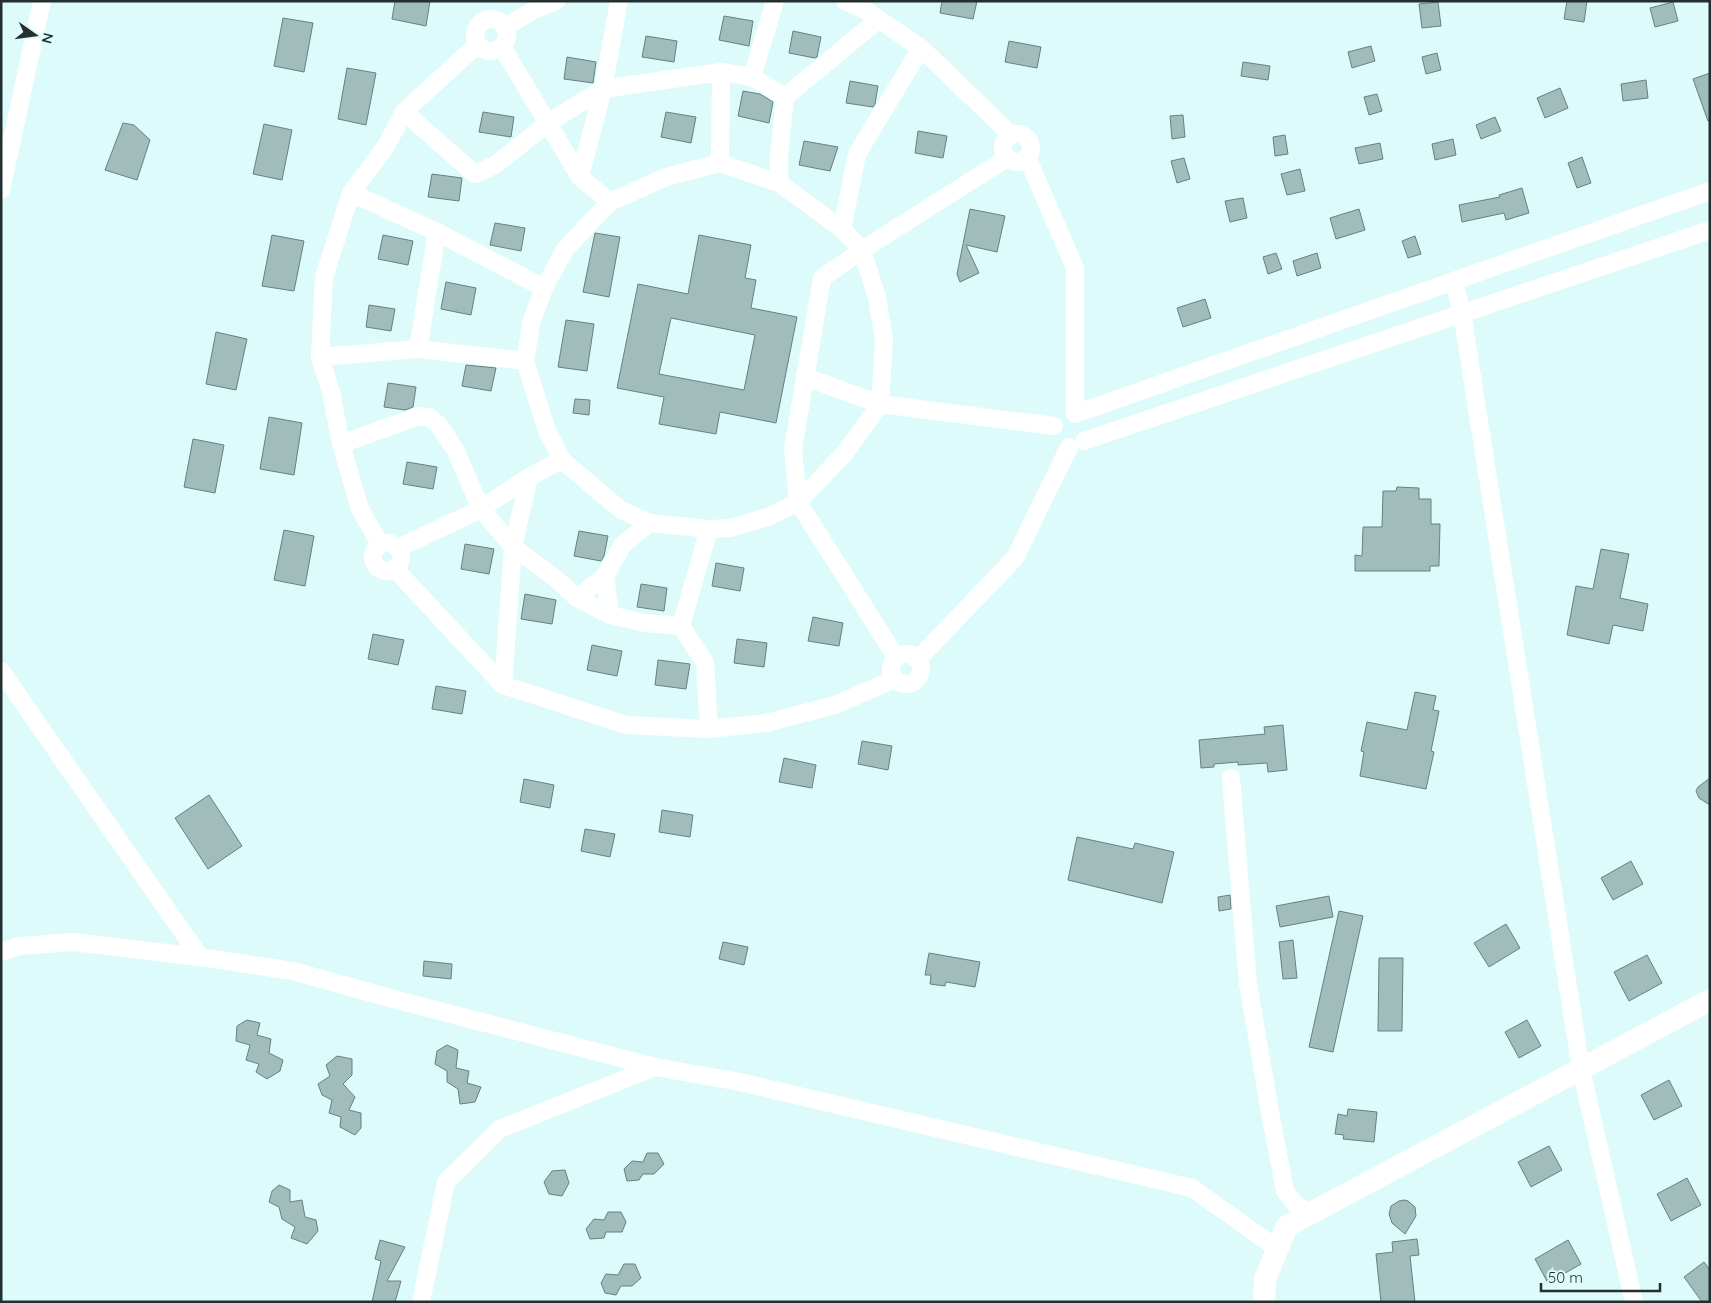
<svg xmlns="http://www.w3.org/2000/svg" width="1711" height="1303" font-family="Quicksand,sans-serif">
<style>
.building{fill:#a0bcbb;stroke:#668180;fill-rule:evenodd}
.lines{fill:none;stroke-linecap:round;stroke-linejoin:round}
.minor{stroke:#fff;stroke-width:18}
.tertiary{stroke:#fff;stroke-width:22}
</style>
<rect width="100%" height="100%" fill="#ddfbfa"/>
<g class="building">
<polygon points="395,1 430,1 426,26 392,19"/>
<polygon points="942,1 977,1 973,19 940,13"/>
<polygon points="1567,1 1587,1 1584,22 1564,19"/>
<polygon points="1438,2 1441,26 1422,28 1419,4"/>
<polygon points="1673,2 1678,21 1655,27 1650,8"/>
<polygon points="724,16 753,21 749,46 719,40"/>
<polygon points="283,18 313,23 304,72 274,66"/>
<polygon points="793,31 821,37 817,57 815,58 789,53"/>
<polygon points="646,36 677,41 674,62 642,57"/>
<polygon points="1009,41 1041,47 1037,68 1005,62"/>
<polygon points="1371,46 1375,61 1352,68 1348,52"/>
<polygon points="1437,53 1441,70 1426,74 1422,57"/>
<polygon points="567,57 596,62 593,83 564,79"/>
<polygon points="1243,62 1270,66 1268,80 1241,76"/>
<polygon points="347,68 376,73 366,125 338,119"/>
<polygon points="1710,73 1710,121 1708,121 1693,79"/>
<polygon points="1646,80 1648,98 1623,101 1621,84"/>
<polygon points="850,81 878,86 875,104 873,107 846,103"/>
<polygon points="1560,88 1568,108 1545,118 1537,98"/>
<polygon points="743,91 760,94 773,102 769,123 738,116"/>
<polygon points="1377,94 1382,111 1369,115 1364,97"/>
<polygon points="483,112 514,117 511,137 479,132"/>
<polygon points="666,112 696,117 691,143 661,137"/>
<polygon points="1183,115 1185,137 1172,139 1170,116"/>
<polygon points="1495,117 1501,131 1481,139 1476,125"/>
<polygon points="123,123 134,125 150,140 137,180 105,170"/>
<polygon points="264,124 292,130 282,180 253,174"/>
<polygon points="918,131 947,136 943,158 915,153"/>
<polygon points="1285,135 1288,154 1275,156 1273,137"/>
<polygon points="1453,139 1456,155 1435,160 1432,144"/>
<polygon points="804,141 838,147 830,171 799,165"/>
<polygon points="1380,143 1383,159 1359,164 1355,148"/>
<polygon points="1582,157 1591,183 1577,188 1568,163"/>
<polygon points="1184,158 1190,179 1177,183 1171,161"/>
<polygon points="1300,169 1305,191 1287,195 1281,174"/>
<polygon points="432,174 462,178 459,201 428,197"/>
<polygon points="1522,188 1529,213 1506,220 1504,213 1462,222 1459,205 1500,197 1499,195"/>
<polygon points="1243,198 1247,218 1230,222 1225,201"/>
<polygon points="970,209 1005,216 997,252 966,245 979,273 960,282 957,274"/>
<polygon points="1359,209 1365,230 1336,239 1330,218"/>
<polygon points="495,223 525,228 521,251 490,245"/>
<polygon points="595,233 620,237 609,297 583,292"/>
<polygon points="272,235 304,241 294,291 262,286"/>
<polygon points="383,235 413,241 408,265 378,259"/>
<path d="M 699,235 L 751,245 L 745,278 L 756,280 L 751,308 L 797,317 L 776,423 L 720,412 L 716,434 L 659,424 L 664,397 L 617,388 L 638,284 L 688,294 ZM 671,318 L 755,335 L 744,390 L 659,374 Z"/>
<polygon points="1415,236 1421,254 1408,258 1402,241"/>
<polygon points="1276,253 1282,269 1268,274 1263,257"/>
<polygon points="1317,253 1321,268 1297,276 1293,261"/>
<polygon points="446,282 476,288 471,315 441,309"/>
<polygon points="1205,299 1211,318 1183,327 1177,308"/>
<polygon points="369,305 395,309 391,331 366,327"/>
<polygon points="566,320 594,324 587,371 558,367"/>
<polygon points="216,332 247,339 236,390 206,384"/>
<polygon points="466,365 496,368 491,391 462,386"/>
<polygon points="388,383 416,387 413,407 405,410 384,407"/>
<polygon points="575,399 590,400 589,415 573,413"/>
<polygon points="269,417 302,423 294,475 260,469"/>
<polygon points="193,439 224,445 215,493 184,487"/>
<polygon points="407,462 437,467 433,489 403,484"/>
<polygon points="1397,487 1419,488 1419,499 1431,499 1431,524 1440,524 1439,566 1430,566 1430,571 1355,571 1355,555 1362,556 1363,527 1382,527 1383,491 1396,491"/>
<polygon points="284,530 314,536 305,586 274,580"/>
<polygon points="579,531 608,536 604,556 601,561 574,556"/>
<polygon points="465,544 494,549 489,574 461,569"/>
<polygon points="1601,549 1629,554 1620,598 1648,604 1643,631 1613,625 1609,644 1567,635 1576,586 1593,589"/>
<polygon points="716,563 744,568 740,591 712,586"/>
<polygon points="641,584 667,588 664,611 637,607"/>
<polygon points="525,594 556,600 552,624 521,619"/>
<polygon points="813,617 843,623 839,646 808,641"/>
<polygon points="373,634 404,640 398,665 368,659"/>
<polygon points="737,639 767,643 764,667 734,663"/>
<polygon points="592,645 622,651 617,676 587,670"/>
<polygon points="658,660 690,664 686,689 655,685"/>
<polygon points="436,686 466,691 462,714 432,709"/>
<polygon points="1415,692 1436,696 1433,710 1439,711 1431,751 1434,752 1426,789 1360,776 1364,752 1361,751 1367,722 1407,730"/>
<polygon points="1283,725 1287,770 1268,772 1267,763 1238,765 1238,762 1214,764 1214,767 1201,768 1199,740 1265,734 1264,727"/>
<polygon points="862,741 892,746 888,770 858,764"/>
<polygon points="784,758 816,765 812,788 779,782"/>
<polygon points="1710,778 1710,805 1699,798 1696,791 1698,787"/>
<polygon points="524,779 554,785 550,808 520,802"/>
<polygon points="209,795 242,846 208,869 175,818"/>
<polygon points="662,810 693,815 690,837 659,832"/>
<polygon points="585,829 615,834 610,857 581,851"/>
<polygon points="1077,837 1133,849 1135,843 1174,852 1162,903 1068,880"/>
<polygon points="1631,861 1643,884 1613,900 1601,878"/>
<polygon points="1230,895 1231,909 1219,911 1218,897"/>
<polygon points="1329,896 1333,917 1280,927 1276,906"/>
<polygon points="1339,911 1363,916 1333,1052 1309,1047"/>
<polygon points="1506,924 1520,948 1489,967 1474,943"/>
<polygon points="1293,940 1297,978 1283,979 1279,942"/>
<polygon points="723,942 748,947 744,965 719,959"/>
<polygon points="929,953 980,962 975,987 946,982 945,986 930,984 931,975 925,975"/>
<polygon points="1647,955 1662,983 1629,1001 1614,972"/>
<polygon points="1379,958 1403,958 1402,1031 1378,1031"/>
<polygon points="424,961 452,964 451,979 423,976"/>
<polygon points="247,1020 260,1023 257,1035 271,1039 269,1053 283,1060 280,1071 267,1079 256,1072 259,1064 246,1060 250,1045 236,1041 237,1026"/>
<polygon points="1527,1020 1541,1046 1519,1058 1505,1032"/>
<polygon points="447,1045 458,1050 456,1068 469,1071 467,1083 481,1087 475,1102 460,1104 458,1089 447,1082 447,1071 435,1064 437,1051"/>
<polygon points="337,1056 352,1059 352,1075 343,1084 355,1097 349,1110 361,1113 361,1128 355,1135 340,1127 341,1117 329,1113 332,1100 322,1095 318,1084 330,1076 326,1065"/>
<polygon points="1669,1080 1682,1106 1654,1120 1641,1095"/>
<polygon points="1348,1109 1377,1112 1374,1142 1343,1139 1344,1135 1335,1134 1338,1114 1347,1116"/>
<polygon points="1549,1146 1562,1170 1531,1187 1518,1162"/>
<polygon points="647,1153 658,1153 664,1164 654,1174 643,1174 639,1180 627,1181 624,1169 632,1161 643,1162"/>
<polygon points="565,1170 569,1183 562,1196 549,1194 544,1182 552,1171"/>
<polygon points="1687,1178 1701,1205 1671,1221 1657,1194"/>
<polygon points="279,1185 290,1190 290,1202 302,1200 305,1217 316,1220 318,1231 307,1244 291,1238 295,1227 282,1219 279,1207 269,1202 272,1191"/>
<polygon points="1404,1200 1408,1201 1415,1207 1416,1216 1405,1234 1392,1223 1389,1214 1391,1206 1399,1201"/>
<polygon points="608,1212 621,1212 626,1222 622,1232 606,1232 604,1238 590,1239 586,1229 594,1219 604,1220"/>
<polygon points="1417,1239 1419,1255 1410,1256 1415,1302 1381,1302 1376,1254 1393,1252 1392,1242"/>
<polygon points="380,1240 405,1247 387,1281 401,1281 395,1302 372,1302 381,1261 375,1259"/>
<polygon points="1568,1240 1581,1264 1548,1283 1535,1259"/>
<polygon points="1704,1262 1710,1270 1710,1302 1702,1302 1684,1277"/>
<polygon points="624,1264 635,1264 641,1278 632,1286 621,1286 616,1295 605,1293 601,1283 606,1274 618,1275"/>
</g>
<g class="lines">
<g class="minor">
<polyline points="845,1 865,10 921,48 1011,135"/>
<circle cx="491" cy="35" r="16"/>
<polyline points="505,27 534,10 556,1"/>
<polyline points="502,47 580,177 610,202"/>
<polyline points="752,77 775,1"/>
<polyline points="404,112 475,174 495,165 548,123 603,89 721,72 752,77 785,97"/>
<circle cx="1017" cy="148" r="14"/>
<polyline points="1027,157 1075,268 1075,414 1710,191"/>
<polygon points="720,163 779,183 842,229 862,250 877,297 884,340 880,404 845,453 798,502 768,517 730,528 709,529 650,523 621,510 562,460 547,431 525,361 532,320 544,288 566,248 610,202 666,177"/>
<polyline points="720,163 721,72"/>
<polyline points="580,177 603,89 619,1"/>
<polyline points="779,183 779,156 785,97 879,19"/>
<polyline points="1,190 42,1"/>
<polyline points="351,193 437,232 544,288"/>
<polyline points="842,229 857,154 921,48"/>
<polyline points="1454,281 1462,313 1581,1069 1634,1302"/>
<polyline points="418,349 525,361"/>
<polyline points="320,357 418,349 437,232"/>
<polyline points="805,377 880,404 1054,426"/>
<polyline points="1084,441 1710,230"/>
<polyline points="341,444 419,416 429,417 438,424 455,449 481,509 513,547 529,477"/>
<circle cx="387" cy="557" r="14"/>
<polyline points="380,544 360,509 341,444 331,392 320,357 324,277 351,193 386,146 404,112 478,44"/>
<polyline points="513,547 555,578 577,598 605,576 623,544 650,523"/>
<polyline points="398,548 481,509 529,477 562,460"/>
<polyline points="395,569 503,685 626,725 709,729 766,723 835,705 895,679"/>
<polyline points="605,576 610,615"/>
<polyline points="577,598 610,615 645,623 681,626 709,529"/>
<polyline points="681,626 705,663 709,729"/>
<circle cx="906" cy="669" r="15"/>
<polyline points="896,657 798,502 793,449 822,278 862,250 1007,158"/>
<polyline points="918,659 1015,558 1069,447"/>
<polyline points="1,671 200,957"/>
<polyline points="503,685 513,547"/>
<polyline points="1231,778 1248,984 1270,1112 1285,1191 1296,1205 1311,1213"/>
<polyline points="1,952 19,946 73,942 200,957 293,971 397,1000 655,1067 740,1082 1192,1188 1278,1249"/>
<polyline points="421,1302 446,1182 500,1129 655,1067"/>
</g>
<polyline class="tertiary" points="1264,1302 1265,1279 1287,1226 1710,1000"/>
</g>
<rect width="1711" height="1303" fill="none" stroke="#242f2f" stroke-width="5"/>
<g transform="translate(35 35) rotate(104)" stroke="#ddfbfa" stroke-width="4" paint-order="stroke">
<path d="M0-4L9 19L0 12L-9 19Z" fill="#242f2f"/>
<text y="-8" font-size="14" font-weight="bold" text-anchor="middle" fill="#242f2f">N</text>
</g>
<path d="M1541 1283v8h119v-8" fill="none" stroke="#242f2f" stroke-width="2.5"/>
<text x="1548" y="1283" font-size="15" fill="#242f2f" stroke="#ddfbfa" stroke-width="4" paint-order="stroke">50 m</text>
</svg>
